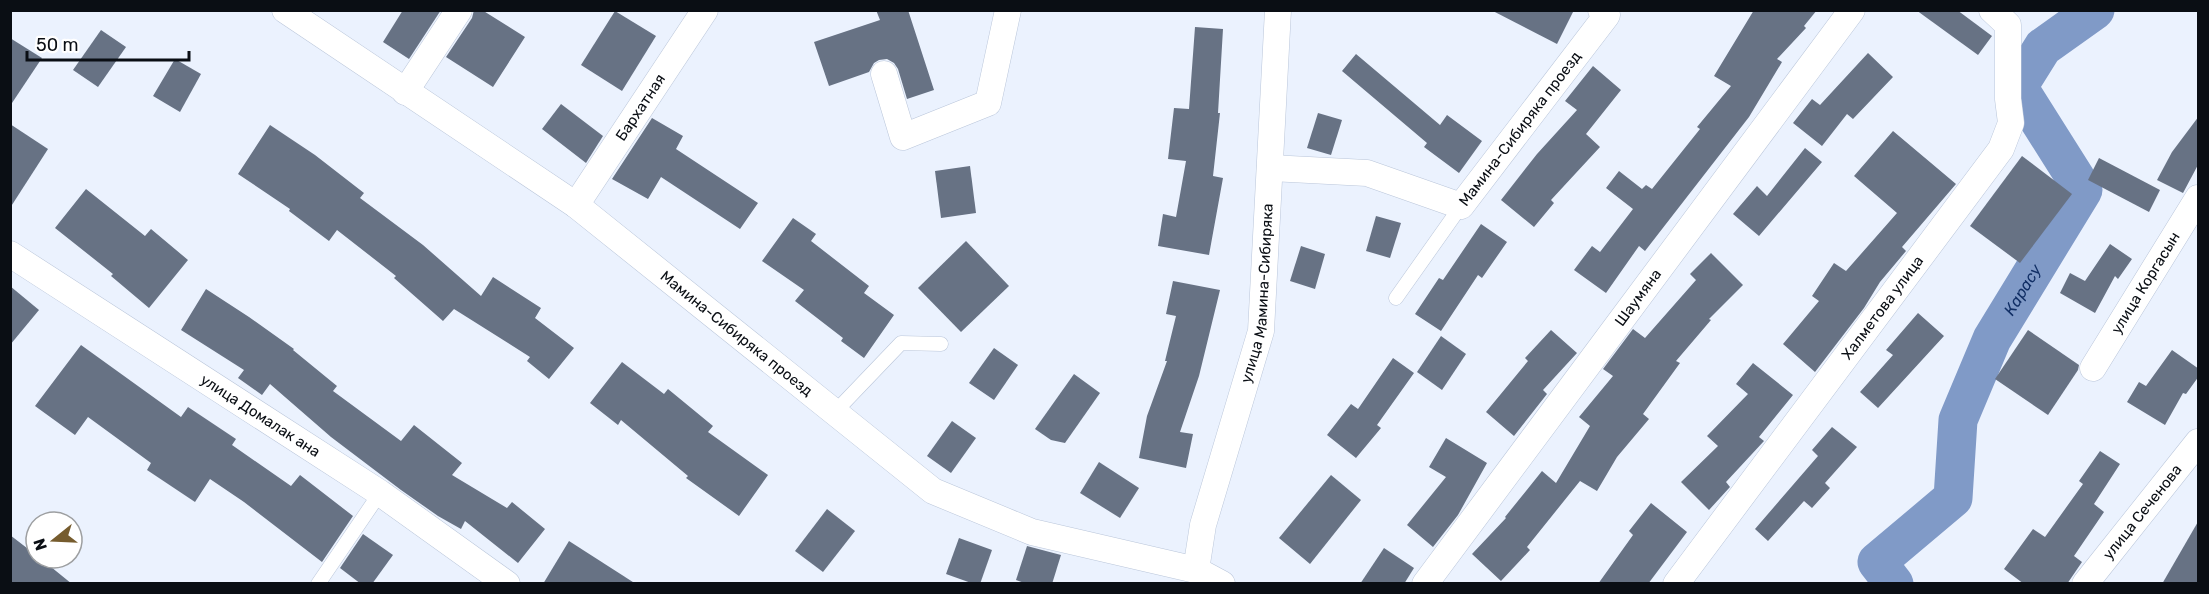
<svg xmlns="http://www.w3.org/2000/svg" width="2209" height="594" font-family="Rubik,sans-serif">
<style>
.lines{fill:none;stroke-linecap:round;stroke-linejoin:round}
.river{stroke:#809ac7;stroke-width:39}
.building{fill:#677284}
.lane-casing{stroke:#bac6da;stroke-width:15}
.street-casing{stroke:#bac6da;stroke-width:27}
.lane{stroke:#fff;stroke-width:14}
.street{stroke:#fff;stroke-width:26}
.labels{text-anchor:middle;stroke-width:4.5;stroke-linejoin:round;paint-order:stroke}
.street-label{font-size:15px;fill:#0a0e14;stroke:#fff}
.water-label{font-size:16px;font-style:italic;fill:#112f65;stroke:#fff}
</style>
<rect width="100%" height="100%" fill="#ebf2fe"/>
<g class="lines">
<path class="river" id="s1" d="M 1894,584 L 1877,562 L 1953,498 L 1958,420 L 1992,339 L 2083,190 L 2018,87 L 2043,47 L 2095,10"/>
</g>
<g class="building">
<polygon points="403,10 441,10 409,59 383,42"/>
<polygon points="474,10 482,10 525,37 493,87 446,57 472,18"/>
<polygon points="876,10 908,10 934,90 907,99 898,69 894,63 887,59 879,60 874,63 869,72 829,86 814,42 880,20"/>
<polygon points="1491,10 1574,10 1557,44"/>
<polygon points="1754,10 1817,10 1804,26 1806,28 1777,59 1782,62 1749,117 1645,251 1639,246 1606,293 1574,270 1592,246 1600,252 1633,209 1606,188 1619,171 1642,189 1646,185 1652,189 1700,129 1697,127 1731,86 1714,76"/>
<polygon points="1916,10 1957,10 1992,36 1978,55"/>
<polygon points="615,11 656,36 622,91 581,65"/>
<polygon points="1195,27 1223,29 1218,113 1220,113 1213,176 1223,178 1209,255 1158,246 1163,214 1176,217 1186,161 1168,159 1174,108 1189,109"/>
<polygon points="101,30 126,47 98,87 73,70"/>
<polygon points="10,38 42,58 10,106"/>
<polygon points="1868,53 1893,77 1853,119 1847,114 1822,146 1793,123 1812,99 1820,105"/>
<polygon points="1356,54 1440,125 1447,115 1482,141 1459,173 1424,147 1427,143 1342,71"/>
<polygon points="175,59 201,74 180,112 153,96"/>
<polygon points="1593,66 1621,90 1586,134 1600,147 1551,200 1554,203 1534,227 1501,200 1537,154 1577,110 1565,101"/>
<polygon points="561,104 603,136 586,163 542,129"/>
<polygon points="1318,113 1342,120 1331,155 1307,148"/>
<polygon points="2199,116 2199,163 2183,193 2157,180 2172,152"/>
<polygon points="652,118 683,136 676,149 758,203 740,229 661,177 648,199 612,179"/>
<polygon points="10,124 48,149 10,208"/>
<polygon points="270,125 315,155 364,193 360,198 423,245 481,296 493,277 541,308 535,318 574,348 549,379 527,361 530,357 454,309 443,321 394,278 396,276 337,230 329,241 289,211 290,209 238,174"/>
<polygon points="1893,131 1956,184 1902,247 1906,251 1880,282 1864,308 1815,372 1783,344 1819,301 1812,296 1834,263 1846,271 1897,213 1854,176"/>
<polygon points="1805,148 1822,162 1759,236 1733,214 1757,186 1767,196"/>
<polygon points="2022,156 2072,194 2020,263 1970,226"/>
<polygon points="2099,158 2160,190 2149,212 2088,180"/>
<polygon points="970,166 976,213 941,218 935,171"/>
<polygon points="86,189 145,236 151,229 188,260 149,308 111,276 113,274 55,228"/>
<polygon points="1376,216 1401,223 1390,258 1366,251"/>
<polygon points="793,218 816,234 811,241 869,286 864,293 894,315 864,358 841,341 843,338 795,301 804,290 762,261"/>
<polygon points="1481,224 1507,242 1482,278 1478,275 1441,331 1415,314 1439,278 1443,280"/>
<polygon points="966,241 1009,286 961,332 918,288"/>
<polygon points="2110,244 2132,259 2118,279 2115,276 2095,313 2060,293 2070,273 2085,281"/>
<polygon points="1301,246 1325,254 1315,289 1290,281"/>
<polygon points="1711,253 1743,285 1709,319 1711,320 1676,361 1680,363 1643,414 1649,419 1617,457 1597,491 1580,481 1527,547 1530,550 1501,581 1472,554 1506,518 1505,517 1542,471 1556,483 1590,426 1579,417 1613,376 1603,369 1633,329 1645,338 1696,280 1690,274"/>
<polygon points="1173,281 1220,290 1199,376 1180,432 1193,434 1186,468 1139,458 1147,416 1167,361 1165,361 1176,316 1166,314"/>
<polygon points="10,286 39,310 10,345"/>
<polygon points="206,289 249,317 294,349 293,350 337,386 333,391 401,441 414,425 462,463 452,475 507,508 512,502 545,529 518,563 465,521 461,529 438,516 401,490 331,437 270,384 262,395 238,378 244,370 181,330"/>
<polygon points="1918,313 1944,336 1878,408 1860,392 1893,355 1886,350"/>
<polygon points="1551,330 1577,353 1543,390 1547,394 1514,436 1486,412 1528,361 1525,358"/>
<polygon points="2028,330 2079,365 2078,370 2048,415 1995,379"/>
<polygon points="1441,336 1466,354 1442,390 1417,372"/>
<polygon points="81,345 181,417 188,407 236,439 232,445 291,486 300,475 353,516 322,562 244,502 210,479 195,502 147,470 151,463 88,417 75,435 35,406"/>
<polygon points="994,348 1018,365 994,400 969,383"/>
<polygon points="2172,350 2199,369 2199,376 2186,394 2183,393 2165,425 2127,402 2139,382 2146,386"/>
<polygon points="1393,358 1414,373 1377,425 1381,428 1356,458 1327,435 1351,404 1358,409"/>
<polygon points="622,362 664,394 668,389 713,426 708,432 768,475 739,516 686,478 688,476 621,420 618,425 590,403"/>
<polygon points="1753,363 1793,395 1759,437 1764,441 1726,482 1730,487 1709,510 1681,482 1718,446 1707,436 1748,394 1736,384"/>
<polygon points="1074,374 1100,393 1065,443 1051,440 1035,429"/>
<polygon points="952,421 976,438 951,473 927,456"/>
<polygon points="1832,427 1857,447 1825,483 1830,488 1812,508 1804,501 1768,541 1755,529 1818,456 1812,450"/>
<polygon points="1446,438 1487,463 1458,515 1433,547 1407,525 1446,477 1429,467"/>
<polygon points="2100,451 2120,464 2094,504 2104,512 2074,556 2082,562 2067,584 2024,584 2004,569 2033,529 2045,537 2083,484 2079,481"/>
<polygon points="1099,462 1139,488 1120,518 1080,493"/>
<polygon points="1331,475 1361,500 1310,564 1279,538"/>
<polygon points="1651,503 1687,532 1648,584 1598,584 1633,535 1629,531"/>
<polygon points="827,509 855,531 823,572 795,551"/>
<polygon points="2199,520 2199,584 2162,584"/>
<polygon points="363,534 393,555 372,584 361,584 340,568"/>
<polygon points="10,535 36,555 36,558 40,558 72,584 10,584"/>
<polygon points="959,538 992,550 980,584 974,584 946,574"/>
<polygon points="569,541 636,584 543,584"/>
<polygon points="1027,546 1061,555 1052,584 1027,584 1016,580"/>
<polygon points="1384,548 1414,568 1404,584 1360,584"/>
</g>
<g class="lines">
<g class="lane-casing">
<g id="lane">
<polyline points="1396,298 1461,206"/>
<polyline points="834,413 901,343 941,344"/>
<polyline points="318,584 380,493"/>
</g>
</g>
<g class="street-casing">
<g id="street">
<path id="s2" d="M 285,10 L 576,205 L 933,491 L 1032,532 L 1196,570 L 1222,584"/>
<polyline points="884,74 903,137 988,103 1008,10"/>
<polyline points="405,92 459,10"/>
<path id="s3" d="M 1270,168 L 1367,173 L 1461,206 L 1607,15 L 1601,10"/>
<path id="s4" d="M 576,205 L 705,10"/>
<path id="s5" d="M 10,254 L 380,493 L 507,584"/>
<path id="s6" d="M 2093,368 L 2198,198"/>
<path id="s7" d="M 1196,570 L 1203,525 L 1261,331 L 1278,10"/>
<path id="s8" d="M 1425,584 L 1852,10"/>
<path id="s9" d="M 1676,584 L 2001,149 L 2011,123 L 2008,99 L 2008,25 L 1992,10"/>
<path id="s10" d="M 2085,584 L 2198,442"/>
</g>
</g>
<use href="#lane" class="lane"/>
<use href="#street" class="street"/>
</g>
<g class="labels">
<g class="street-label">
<text dy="5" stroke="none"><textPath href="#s4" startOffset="117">Бархатная</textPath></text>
<text dy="5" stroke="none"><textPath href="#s3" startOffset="294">Мамина-Сибиряка проезд</textPath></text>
<text dy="5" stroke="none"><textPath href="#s6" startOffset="100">улица Коргасын</textPath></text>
<text dy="5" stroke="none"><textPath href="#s7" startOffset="285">улица Мамина-Сибиряка</textPath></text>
<text dy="5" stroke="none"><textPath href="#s8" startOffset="357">Шаумяна</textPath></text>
<text dy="5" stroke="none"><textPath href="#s9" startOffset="345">Халметова улица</textPath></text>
<text dy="5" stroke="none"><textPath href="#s2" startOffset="556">Мамина-Сибиряка проезд</textPath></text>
<text dy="5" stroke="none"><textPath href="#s5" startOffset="298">улица Домалак ана</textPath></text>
<text dy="5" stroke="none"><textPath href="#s10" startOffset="92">улица Сеченова</textPath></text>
</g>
<g class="water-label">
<text dy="6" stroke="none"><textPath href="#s1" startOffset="351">Карасу</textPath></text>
</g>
</g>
<rect width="2209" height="594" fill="none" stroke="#0a0e14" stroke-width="24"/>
<g transform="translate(54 540) rotate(252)"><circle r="28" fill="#ffffff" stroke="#9d9fa1" stroke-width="1.5"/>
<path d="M0-4.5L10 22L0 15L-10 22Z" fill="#765c2e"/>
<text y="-9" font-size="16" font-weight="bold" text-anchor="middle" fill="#0a0e14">N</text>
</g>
<path d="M27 51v9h162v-9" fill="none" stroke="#0a0e14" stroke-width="3"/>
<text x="36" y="51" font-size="18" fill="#0a0e14" stroke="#ffffff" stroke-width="4.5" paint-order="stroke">50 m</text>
</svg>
